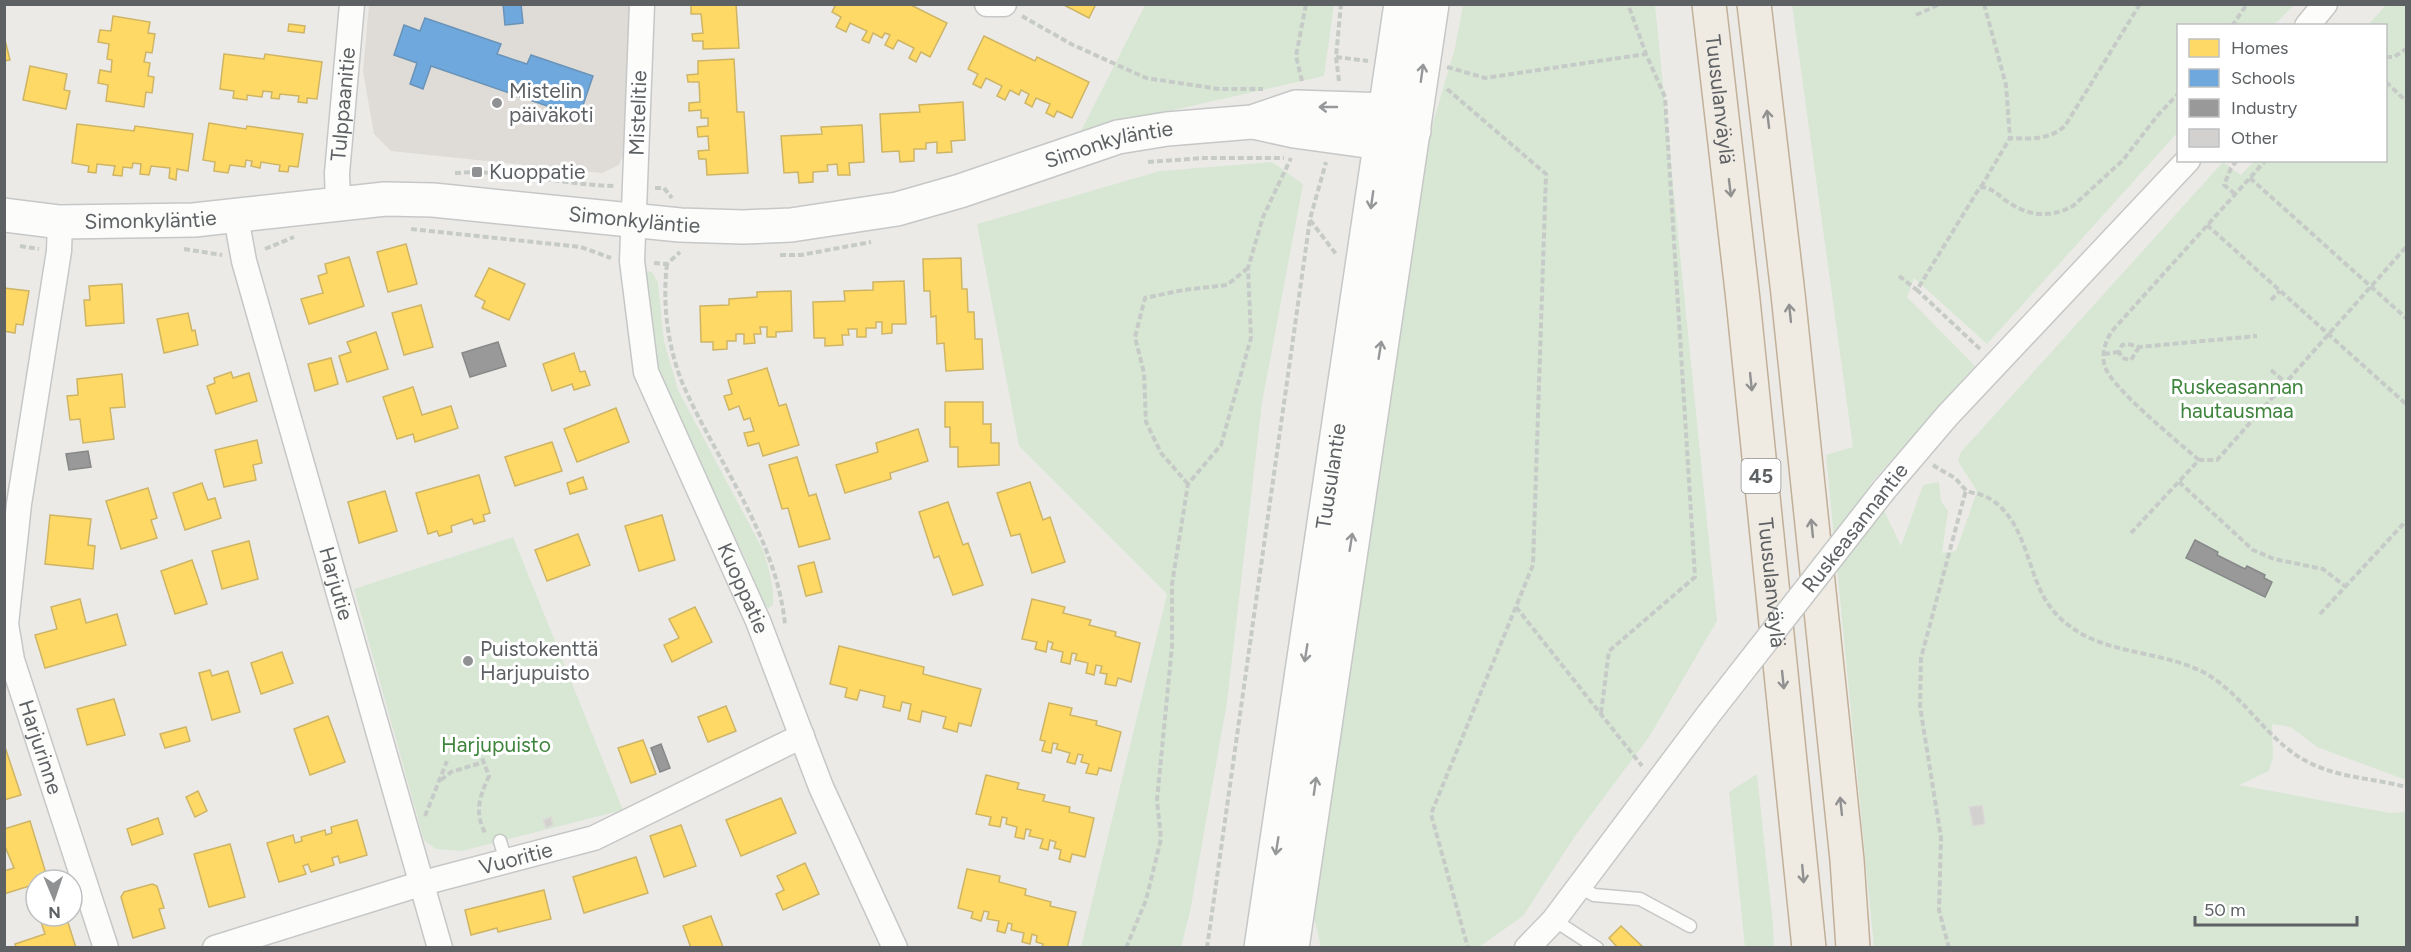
<svg xmlns="http://www.w3.org/2000/svg" width="2411" height="952" font-family="Figtree,sans-serif">
<style>
.education{fill:#dfdcd7}
.green{fill:#d7e7d4}
.homes{fill:#ffd966;stroke:#ceb565;stroke-width:1.5}
.schools{fill:#6fa8dc;stroke:#6a93b8;stroke-width:1.5}
.industry{fill:#999;stroke:#878889;stroke-width:1.5}
.building{fill:#d3d1d0;stroke:#dbdad6;stroke-width:1.5}
.lines{fill:none;stroke-linecap:round;stroke-linejoin:round}
.service-casing{stroke:#c6c7c7;stroke-width:15}
.minor-casing{stroke:#c6c7c7;stroke-width:27}
.secondary-casing{stroke:#c6c7c7;stroke-width:36}
.motorway-casing{stroke:#c1b097;stroke-width:36}
.path{stroke:#c6cbc8;stroke-width:4;stroke-dasharray:6 3;stroke-linecap:butt}
.service{stroke:#fcfcfb;stroke-width:12}
.minor{stroke:#fcfcfb;stroke-width:24}
.secondary{stroke:#fcfcfb;stroke-width:33}
.motorway{stroke:#efeae2;stroke-width:33}
.minor-bridge-casing{stroke:#c6c7c7;stroke-width:27;stroke-linecap:butt}
.minor-bridge{stroke:#fcfcfb;stroke-width:24}
.oneway{stroke:#959799}
.oneway2{stroke:#909190}
.poi-dot{fill:#8f9192;stroke:#fff;stroke-width:2}
.labels{text-anchor:middle;stroke-width:6;stroke-linejoin:round;paint-order:stroke}
.shield{fill:#fff;stroke:#8e9092;stroke-width:1.5}
.shield-label{font-size:20px;font-weight:bold;fill:#5d6164}
.poi-label{font-size:21px;fill:#5d6164;stroke:#fff;text-anchor:start}
.street-label{font-size:21px;fill:#5d6164;stroke:#fff}
.park-label{font-size:21px;fill:#3f843c;stroke:#fff}
</style>
<rect width="100%" height="100%" fill="#eceae7"/>
<polygon class="education" points="369,5 630,5 625,150 619,165 602,173 391,151 374,134 363,71"/>
<g class="green">
<polygon points="1145,5 1334,5 1324,76 1081,131"/>
<polygon points="1463,5 1655,5 1717,621 1649,737 1575,836 1523,916 1479,947 1321,947 1312,909 1432,126 1455,48"/>
<path d="M 1792,5 L 2294,5 L 2274,25 L 2178,26 L 2178,132 L 1987,344 L 1914,278 L 1907,297 L 1975,366 L 1871,483 L 1901,546 L 1923,485 L 1939,482 L 1941,501 L 1948,511 L 1942,553 L 1956,551 L 1977,492 C 1972,480 1963,472 1958,460 L 1961,452 L 2223,162 L 2241,175 L 2254,161 L 2386,160 L 2386,26 L 2368,25 L 2386,5 L 2406,5 L 2406,780 L 2317,747 L 2291,727 L 2272,724 L 2273,757 L 2269,771 L 2239,785 L 2390,813 L 2406,812 L 2406,947 L 1874,947 L 1826,455 L 1853,447 Z"/>
<polygon points="1272,162 1303,184 1262,403 1227,702 1190,912 1181,947 1081,947 1167,594 1019,446 977,224 1160,171"/>
<path d="M 647,271 L 652,272 L 658,283 L 664,341 L 678,390 L 763,550 C 769,569 774,585 773,605 L 769,608 L 764,606 L 747,562 L 696,459 L 661,378 L 653,346 L 643,272 Z"/>
<polygon points="513,537 623,810 462,851 436,849 424,840 354,589"/>
<polygon points="1757,774 1773,924 1774,947 1745,947 1729,792"/>
</g>
<g class="homes">
<polygon points="736,4 739,48 703,49 703,41 693,41 692,34 703,33 701,14 691,14 691,5"/>
<polygon points="836,4 909,4 947,23 930,57 921,52 916,62 909,58 914,48 898,40 893,49 885,45 890,35 885,33 882,38 873,33 869,43 862,40 867,31 850,23 846,32 836,27 841,17 832,12"/>
<polygon points="1062,4 1096,4 1089,18"/>
<polygon points="113,16 150,22 148,33 155,34 152,53 146,52 144,62 150,63 148,76 154,77 152,93 146,92 144,107 106,101 108,85 98,83 100,70 111,72 112,60 107,59 109,44 98,42 100,30 111,31"/>
<polygon points="289,24 305,26 304,33 288,31"/>
<polygon points="4,36 10,60 4,61"/>
<polygon points="984,36 1035,61 1037,57 1089,82 1072,118 1057,111 1054,117 1046,113 1050,104 1036,98 1032,107 1025,103 1029,94 1021,90 1019,95 1010,90 1005,100 997,96 1002,86 986,78 981,88 973,84 978,74 968,69"/>
<polygon points="224,54 264,59 265,54 322,62 317,99 307,98 307,103 298,102 299,96 280,94 279,99 271,98 272,92 263,91 262,97 247,95 247,100 233,98 234,91 220,89"/>
<polygon points="734,59 737,112 744,112 748,173 707,175 706,159 699,159 698,151 709,150 708,136 698,137 697,127 708,126 708,118 701,118 701,110 689,111 689,103 700,102 699,82 688,82 687,75 698,74 698,61"/>
<polygon points="30,66 67,74 64,90 70,91 66,109 23,100"/>
<polygon points="963,102 965,140 951,141 952,152 937,153 937,142 926,143 926,149 914,149 914,161 900,162 899,151 882,152 880,114 920,112 919,105"/>
<polygon points="209,123 246,129 247,126 303,134 298,167 289,166 288,172 279,171 280,165 261,162 260,168 251,166 252,161 246,160 245,167 230,165 228,173 214,171 215,162 203,160"/>
<polygon points="77,124 134,131 135,126 193,134 188,171 177,169 176,180 169,178 170,168 151,166 149,175 140,174 141,164 133,163 132,168 123,167 122,176 113,175 115,166 97,164 96,173 88,172 89,166 72,163"/>
<polygon points="862,125 864,162 849,163 850,175 838,175 837,164 827,165 828,171 813,172 813,182 799,183 798,172 784,173 781,136 822,134 821,127"/>
<polygon points="406,244 417,284 388,292 377,252"/>
<polygon points="349,257 364,306 309,324 301,299 323,293 318,276 327,273 325,264"/>
<polygon points="961,258 962,289 967,289 968,312 974,312 975,339 982,339 983,369 946,371 944,343 937,344 936,316 931,317 930,291 924,291 923,259"/>
<polygon points="489,268 525,284 509,320 482,308 485,301 475,296"/>
<polygon points="904,281 906,324 892,324 892,333 882,334 882,322 876,322 876,328 866,328 866,337 857,337 857,329 848,329 849,335 842,335 843,345 825,346 825,338 814,338 813,302 845,301 844,291 873,290 873,282"/>
<polygon points="122,284 124,323 86,326 84,300 90,300 89,286"/>
<polygon points="4,288 29,291 23,325 16,324 15,333 4,331"/>
<polygon points="791,291 792,331 776,332 776,337 767,337 767,327 760,327 761,334 754,334 755,343 744,344 744,334 736,334 736,341 727,341 727,349 713,350 713,342 701,342 700,306 729,305 729,299 757,297 757,292"/>
<polygon points="421,305 433,347 404,355 392,313"/>
<polygon points="188,313 192,331 195,330 198,345 164,353 157,319"/>
<polygon points="376,332 388,369 347,382 339,356 351,352 347,342"/>
<polygon points="574,353 580,372 585,371 590,385 574,390 572,384 552,391 543,364"/>
<polygon points="331,358 338,384 315,391 308,364"/>
<polygon points="767,368 779,406 786,404 799,445 763,456 759,443 748,446 744,433 754,431 750,418 744,420 739,406 729,410 724,396 732,394 728,380"/>
<polygon points="231,372 233,378 249,373 257,401 216,414 207,386 215,383 214,378"/>
<polygon points="122,374 125,407 110,408 114,439 83,443 80,419 70,420 67,396 78,395 77,379"/>
<polygon points="413,387 422,415 451,406 458,428 415,442 413,434 397,439 383,397"/>
<polygon points="945,402 983,402 983,424 991,424 991,443 999,443 999,465 958,467 958,447 950,447 950,427 945,427"/>
<polygon points="616,408 629,442 577,462 564,429"/>
<polygon points="918,429 928,461 890,473 891,479 845,493 836,465 878,452 876,443"/>
<polygon points="257,440 262,463 253,465 256,480 224,487 215,450"/>
<polygon points="552,442 562,471 515,486 505,457"/>
<polygon points="797,457 809,496 816,494 830,539 799,547 788,508 782,509 769,465"/>
<polygon points="479,475 490,513 483,515 485,521 474,524 472,519 451,526 452,532 439,536 437,531 428,534 416,493"/>
<polygon points="583,477 587,489 570,494 567,483"/>
<polygon points="1030,482 1043,520 1050,517 1065,562 1032,573 1020,534 1011,536 997,493"/>
<polygon points="202,483 208,500 215,498 221,518 185,530 173,493"/>
<polygon points="148,488 157,518 151,520 157,538 121,549 106,501"/>
<polygon points="385,491 397,531 359,543 348,502"/>
<polygon points="948,502 963,545 968,543 983,585 953,595 939,556 934,558 919,512"/>
<polygon points="50,515 91,519 88,545 95,546 93,569 45,564"/>
<polygon points="662,515 675,560 639,571 625,526"/>
<polygon points="578,534 590,565 547,581 535,550"/>
<polygon points="249,541 258,579 222,589 212,551"/>
<polygon points="192,560 207,604 175,614 161,571"/>
<polygon points="814,562 822,592 806,596 798,566"/>
<polygon points="80,599 86,623 117,614 126,645 45,668 35,635 57,629 51,607"/>
<polygon points="1032,599 1065,607 1063,613 1091,620 1089,625 1116,632 1115,636 1140,643 1131,682 1118,678 1116,686 1105,684 1107,674 1100,673 1102,666 1096,665 1094,675 1086,673 1088,663 1075,660 1077,654 1072,653 1070,664 1061,662 1063,652 1051,649 1053,643 1048,641 1046,652 1035,649 1037,642 1022,639"/>
<polygon points="695,607 712,642 672,662 664,645 679,638 669,619"/>
<polygon points="839,646 924,667 923,674 981,689 971,726 959,723 957,732 943,728 946,717 922,711 920,722 908,719 911,704 902,702 900,711 883,707 885,696 860,690 857,700 845,697 847,688 830,684"/>
<polygon points="282,652 293,683 261,694 251,663"/>
<polygon points="210,670 212,676 228,671 240,712 212,720 199,673"/>
<polygon points="114,699 125,735 87,745 77,709"/>
<polygon points="1049,703 1072,708 1070,715 1097,721 1096,725 1121,732 1111,771 1099,768 1097,775 1086,773 1089,764 1081,762 1083,755 1078,754 1075,764 1067,762 1070,753 1056,749 1058,744 1053,743 1051,753 1042,751 1045,741 1040,740"/>
<polygon points="726,706 736,731 708,742 698,717"/>
<polygon points="328,716 345,762 310,775 294,729"/>
<polygon points="186,727 190,741 165,748 160,734"/>
<polygon points="643,740 656,774 631,783 618,748"/>
<polygon points="4,744 21,795 4,800"/>
<polygon points="986,775 1019,783 1017,789 1045,795 1043,801 1070,807 1069,812 1094,818 1085,857 1072,854 1070,862 1059,859 1061,850 1054,848 1056,842 1050,840 1048,850 1040,848 1043,839 1029,836 1031,830 1026,829 1024,839 1015,837 1017,827 1006,824 1007,818 1002,817 1000,827 989,825 991,817 976,814"/>
<polygon points="198,791 207,811 195,817 186,797"/>
<polygon points="781,798 796,833 741,856 726,820"/>
<polygon points="158,818 163,834 132,845 127,829"/>
<polygon points="357,820 367,855 340,863 338,856 332,858 334,865 311,872 308,864 303,866 306,874 279,882 267,843 293,835 295,843 302,841 301,837 325,830 326,835 332,833 331,827"/>
<polygon points="30,821 48,880 36,880 36,884 4,894 4,871 14,868 4,844 4,829"/>
<polygon points="681,825 696,866 664,877 650,836"/>
<polygon points="230,844 245,897 209,907 194,854"/>
<polygon points="636,857 648,893 584,913 573,877"/>
<polygon points="805,863 819,894 783,910 776,894 784,890 777,876"/>
<polygon points="967,869 1000,876 999,882 1026,889 1025,895 1051,902 1050,906 1076,912 1067,948 1042,948 1043,944 1036,942 1037,936 1032,934 1030,944 1022,942 1024,933 1011,930 1012,924 1008,923 1005,933 997,931 999,921 987,919 989,912 984,911 981,921 971,918 973,912 958,908"/>
<polygon points="152,884 157,886 164,908 159,909 165,928 133,938 121,897 124,892"/>
<polygon points="544,890 551,919 498,932 497,928 471,935 465,910"/>
<polygon points="39,916 66,916 76,948 16,948 15,944 45,934"/>
<polygon points="711,916 723,947 691,948 683,926"/>
<polygon points="1621,926 1644,948 1618,948 1609,938"/>
</g>
<g class="schools">
<polygon points="503,4 521,4 523,23 505,25"/>
<polygon points="425,18 501,44 497,54 527,64 531,55 593,76 579,117 431,66 423,89 410,84 417,63 394,55 404,25 420,31"/>
</g>
<g class="industry">
<polygon points="498,342 506,366 470,377 462,353"/>
<polygon points="88,451 91,467 69,470 66,454"/>
<polygon points="2195,540 2218,552 2217,555 2245,569 2247,566 2265,575 2264,578 2272,582 2265,597 2186,558"/>
<polygon points="661,744 670,768 660,772 651,748"/>
</g>
<g class="building">
<polygon points="1982,805 1985,824 1973,826 1969,807"/>
<polygon points="551,817 553,825 546,828 543,820"/>
</g>
<g class="lines">
<g class="service-casing">
<g id="service">
<polyline points="500,841 506,861"/>
<polyline points="1578,886 1594,895 1640,899 1690,926"/>
<polyline points="1554,920 1597,948"/>
</g>
</g>
<g class="minor-casing">
<g id="minor">
<path id="s1" d="M 642,4 L 632,261 L 646,372 L 758,621 L 821,787 L 895,948"/>
<polyline points="987,4 1004,4"/>
<polyline points="2307,26 2325,4"/>
<path id="s2" d="M 338,203 L 337,173 L 352,4"/>
<path id="s3" d="M 236,217 L 244,261 L 440,948"/>
<path id="s4" d="M 60,222 L 59,251 L 19,504 L 6,624 L 12,660 L 106,948"/>
<polyline points="1884,490 1947,416 2188,160"/>
<path id="s5" d="M 215,948 L 423,883 L 594,838 L 802,736"/>
<polyline points="1527,948 1554,920 1708,715"/>
</g>
</g>
<g class="secondary-casing">
<g id="secondary">
<polyline points="1253,122 1294,131 1381,143 1400,136"/>
<path id="s6" d="M 4,215 L 60,222 L 194,220 L 385,199 L 433,200 L 680,225 L 743,227 L 791,225 L 897,209 L 960,191 L 1118,137 L 1167,129 L 1252,122 L 1296,107 L 1387,110 L 1414,131"/>
<path id="s7" d="M 1261,948 L 1401,4"/>
<polyline points="1292,948 1432,4"/>
</g>
</g>
<g class="motorway-casing">
<g id="motorway">
<path id="s8" d="M 1709,4 L 1743,300 L 1809,948"/>
<polyline points="1754,4 1788,294 1847,860 1853,948"/>
</g>
</g>
<g class="path">
<polyline points="1984,4 2006,85 2010,138"/>
<polyline points="1916,15 1940,4"/>
<polyline points="1022,16 1071,44 1146,78 1219,89 1263,89"/>
<polyline points="2232,26 2247,4"/>
<polyline points="1336,57 1368,61"/>
<polyline points="2386,57 2394,57 2406,49"/>
<polyline points="1447,67 1485,78 1646,54"/>
<polyline points="1302,81 1296,56 1306,4"/>
<polyline points="1339,81 1336,57 1341,4"/>
<polyline points="2386,82 2406,101"/>
<polyline points="1447,89 1546,174 1533,565 1431,814 1468,948"/>
<polyline points="1148,162 1204,158 1284,158"/>
<path d="M 455,173 C 508,169 561,185 614,186"/>
<polyline points="2250,178 2406,318"/>
<path d="M 1981,187 L 2010,138 C 2030,139 2049,140 2065,126 L 2140,4"/>
<polyline points="655,188 664,188 672,198"/>
<polyline points="2235,194 2224,185 2231,168 2237,160"/>
<polyline points="1310,220 1336,254"/>
<polyline points="2207,225 2406,404"/>
<polyline points="411,229 581,247 611,258"/>
<polyline points="20,246 39,249"/>
<polyline points="184,249 222,255"/>
<polyline points="265,249 294,237"/>
<polyline points="780,255 801,255 871,242"/>
<polyline points="654,263 667,264 680,252"/>
<path d="M 667,264 C 662,305 668,351 685,389 C 720,466 776,538 785,624"/>
<polyline points="1899,276 1917,290"/>
<polyline points="2271,300 2280,291"/>
<polyline points="2139,347 2131,360 2122,358 2119,352 2122,345 2128,344 2139,347 2257,336"/>
<path d="M 1980,349 L 1917,290 L 1980,187 C 1991,187 1997,194 2005,200 C 2027,216 2048,219 2073,206 L 2123,160 L 2158,115 L 2178,94"/>
<polyline points="2104,354 2119,352"/>
<polyline points="2271,370 2285,382"/>
<path d="M 2199,460 C 2178,442 2113,389 2105,367 C 2101,354 2105,342 2112,331 L 2266,160"/>
<path d="M 1933,465 C 1940,470 1949,474 1956,479 C 1959,482 1961,486 1965,489 C 1969,493 1976,493 1982,495 C 1995,500 2004,509 2012,521 C 2031,551 2032,589 2057,615 C 2096,656 2155,648 2203,672 C 2244,694 2265,739 2306,761 C 2337,778 2373,778 2406,787"/>
<polyline points="2179,482 2253,550 2274,559 2323,569 2346,587"/>
<polyline points="1188,484 1161,453 1146,422 1144,373 1135,337 1145,298 1183,290 1227,285 1248,268"/>
<polyline points="2131,533 2199,460 2217,460 2406,247"/>
<polyline points="1516,607 1642,766"/>
<polyline points="2320,614 2406,521"/>
<polyline points="1601,713 1609,651 1695,577 1665,97 1646,54 1628,4"/>
<path d="M 479,750 L 489,776 C 479,798 474,812 486,835"/>
<polyline points="441,780 451,772 484,762"/>
<polyline points="425,816 447,761"/>
<polyline points="1126,948 1146,900 1161,839 1157,800 1172,646 1172,584 1188,484 1221,445 1251,338 1248,268 1263,217 1291,158"/>
<polyline points="1207,948 1310,219 1326,162"/>
<polyline points="1949,948 1939,910 1941,838 1920,706 1921,658 1966,490"/>
</g>
<use href="#service" class="service"/>
<use href="#minor" class="minor"/>
<use href="#secondary" class="secondary"/>
<use href="#motorway" class="motorway"/>
<g class="minor-bridge-casing">
<polyline id="minor-bridge" points="1708,715 1884,490"/>
</g>
<use href="#minor-bridge" class="minor-bridge"/>
</g>
<defs><path id="oneway-shaft" d="M-6 0H5M1.5-3L5.5 0L1.5 3" fill="none" stroke-width="1.6" stroke-linecap="round" stroke-linejoin="round" transform="scale(1.5)"/></defs>
<g class="oneway">
<use href="#oneway-shaft" transform="translate(1422 73) rotate(-82)"/>
<use href="#oneway-shaft" transform="translate(1328 107) rotate(-180)"/>
<use href="#oneway-shaft" transform="translate(1372 200) rotate(98)"/>
<use href="#oneway-shaft" transform="translate(1380 350) rotate(-81)"/>
<use href="#oneway-shaft" transform="translate(1351 542) rotate(-81)"/>
<use href="#oneway-shaft" transform="translate(1306 653) rotate(99)"/>
<use href="#oneway-shaft" transform="translate(1315 786) rotate(-82)"/>
<use href="#oneway-shaft" transform="translate(1277 846) rotate(99)"/>
</g>
<g class="oneway2">
<use href="#oneway-shaft" transform="translate(1768 119) rotate(-97)"/>
<use href="#oneway-shaft" transform="translate(1730 188) rotate(83)"/>
<use href="#oneway-shaft" transform="translate(1790 313) rotate(-96)"/>
<use href="#oneway-shaft" transform="translate(1751 382) rotate(84)"/>
<use href="#oneway-shaft" transform="translate(1812 528) rotate(-96)"/>
<use href="#oneway-shaft" transform="translate(1783 680) rotate(84)"/>
<use href="#oneway-shaft" transform="translate(1841 806) rotate(-96)"/>
<use href="#oneway-shaft" transform="translate(1803 874) rotate(85)"/>
</g>
<g class="poi-dot">
<circle cx="497" cy="103" r="6"/>
<rect x="471" y="166" width="12" height="12" rx="3"/>
<circle cx="468" cy="661" r="6"/>
</g>
<g class="labels">
<rect class="shield" x="1741.5" y="459" width="39" height="34" rx="4.5"/>
<g class="shield-label">
<text x="1761" y="483">45</text>
</g>
<g class="poi-label">
<text x="509" y="98">Mistelin<tspan x="509" dy="24">päiväkoti</tspan></text>
<text x="489" y="179">Kuoppatie</text>
<text x="480" y="656">Puistokenttä<tspan x="480" dy="24">Harjupuisto</tspan></text>
</g>
<g class="street-label">
<text dy="7" stroke="none"><textPath href="#s8" startOffset="96">Tuusulanväylä</textPath></text>
<text dy="7" stroke="none"><textPath href="#s2" startOffset="99">Tulppaanitie</textPath></text>
<text transform="translate(638 113) rotate(-88)" y="7">Mistelitie</text>
<text dy="7" stroke="none"><textPath href="#s6" startOffset="1119">Simonkyläntie</textPath></text>
<text dy="7" stroke="none"><textPath href="#s6" startOffset="147">Simonkyläntie</textPath></text>
<text dy="7" stroke="none"><textPath href="#s6" startOffset="633">Simonkyläntie</textPath></text>
<text dy="7" stroke="none"><textPath href="#s7" startOffset="477">Tuusulantie</textPath></text>
<text transform="translate(1855 528) rotate(-52)" y="7">Ruskeasannantie</text>
<text dy="7" stroke="none"><textPath href="#s3" startOffset="380">Harjutie</textPath></text>
<text dy="7" stroke="none"><textPath href="#s8" startOffset="582">Tuusulanväylä</textPath></text>
<text dy="7" stroke="none"><textPath href="#s1" startOffset="606">Kuoppatie</textPath></text>
<text dy="7" stroke="none"><textPath href="#s4" startOffset="534">Harjurinne</textPath></text>
<text dy="7" stroke="none"><textPath href="#s5" startOffset="314">Vuoritie</textPath></text>
</g>
<g class="park-label">
<text x="2237" y="394">Ruskeasannan<tspan x="2237" dy="24">hautausmaa</tspan></text>
<text x="496" y="752">Harjupuisto</text>
</g>
</g>
<rect width="2411" height="952" fill="none" stroke="#5d6164" stroke-width="12"/>
<rect x="2177" y="24" width="210" height="138" fill="#ffffff" stroke="#bec0c1" stroke-width="1.5"/>
<rect x="2189" y="39" width="30" height="18" fill="#ffd966" stroke="#bec0c1" stroke-width="1.5"/>
<text x="2231" y="54" font-size="18" fill="#5d6164">Homes</text>
<rect x="2189" y="69" width="30" height="18" fill="#6fa8dc" stroke="#bec0c1" stroke-width="1.5"/>
<text x="2231" y="84" font-size="18" fill="#5d6164">Schools</text>
<rect x="2189" y="99" width="30" height="18" fill="#999999" stroke="#bec0c1" stroke-width="1.5"/>
<text x="2231" y="114" font-size="18" fill="#5d6164">Industry</text>
<rect x="2189" y="129" width="30" height="18" fill="#d3d1d0" stroke="#bec0c1" stroke-width="1.5"/>
<text x="2231" y="144" font-size="18" fill="#5d6164">Other</text>
<g transform="translate(54 898) rotate(178)"><circle r="28" fill="#ffffff" stroke="#bec0c1" stroke-width="1.5"/>
<path d="M0-4.5L10 22L0 15L-10 22Z" fill="#8f9192"/>
<text y="-9" font-size="16" font-weight="bold" text-anchor="middle" fill="#5d6164">N</text>
</g>
<path d="M2195 916v9h162v-9" fill="none" stroke="#5d6164" stroke-width="3"/>
<text x="2204" y="916" font-size="18" fill="#5d6164" stroke="#ffffff" stroke-width="4.5" paint-order="stroke">50 m</text>
</svg>
